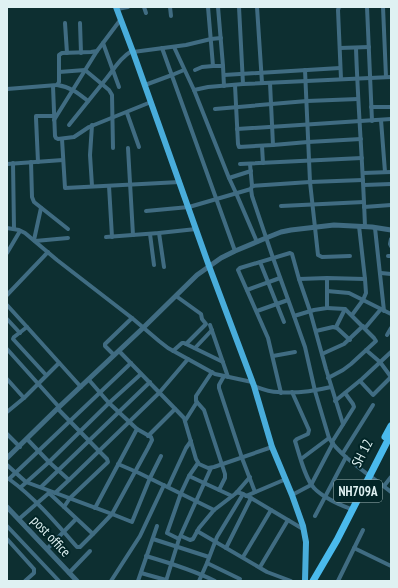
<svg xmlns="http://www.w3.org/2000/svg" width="398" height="588" font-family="'PT Sans Narrow',sans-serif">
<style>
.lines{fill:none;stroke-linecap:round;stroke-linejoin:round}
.minor{stroke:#406c82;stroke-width:4}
.tertiary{stroke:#406c82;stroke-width:5}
.primary{stroke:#49addb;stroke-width:6}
.trunk{stroke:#4abaed;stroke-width:7}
.labels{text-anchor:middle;stroke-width:4;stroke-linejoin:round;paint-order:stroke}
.shield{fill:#022527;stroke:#9db4b5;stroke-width:1}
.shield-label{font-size:13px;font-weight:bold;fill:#dff1f2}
.street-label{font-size:14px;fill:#dff1f2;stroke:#022527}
</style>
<rect width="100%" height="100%" fill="#0d2f31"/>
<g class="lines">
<g class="minor">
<polyline points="144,7 146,13"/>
<polyline points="170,7 171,16"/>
<polyline points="208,7 213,66 223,66"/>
<polyline points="218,7 223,66 224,86"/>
<polyline points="239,7 243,84"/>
<polyline points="257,7 262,83"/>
<polyline points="339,7 338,10 341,79"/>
<polyline points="367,7 372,121"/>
<polyline points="383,7 386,77"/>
<polyline points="117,9 128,7"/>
<polyline points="65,23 67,53"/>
<polyline points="80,23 81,53"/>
<polyline points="103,43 119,87"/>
<polyline points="174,47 194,90 229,178 236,193 257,242"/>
<polyline points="162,48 235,251"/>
<polyline points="340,48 369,47"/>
<path d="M 356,48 C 358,108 363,167 365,227"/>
<polyline points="133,52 186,45 211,39 221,38"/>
<polyline points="195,70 202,67 213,66"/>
<polyline points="305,70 310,182 318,255 322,257 350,256"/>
<polyline points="59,72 85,70 109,90 112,95 113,148"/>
<polyline points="224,75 340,68"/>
<polyline points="270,83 273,145"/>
<path d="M 57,85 C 71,87 78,93 88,101"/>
<polyline points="145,85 172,75 184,70"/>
<polyline points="235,85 238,144 239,147 273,145 308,142 361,139"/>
<polyline points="53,86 55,136 56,138 58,139 74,137 89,127 151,102"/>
<polyline points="7,89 57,85 59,82 59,55 62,53 91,52 97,51 121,19"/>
<polyline points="194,90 208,87 243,84 391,77"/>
<polyline points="371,107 391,107"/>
<polyline points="215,109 307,101 358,99"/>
<polyline points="127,113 139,147"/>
<polyline points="54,120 97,51"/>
<polyline points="381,120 385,172"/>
<path d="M 69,125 C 81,110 93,95 106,79 C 115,68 120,58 133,50"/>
<polyline points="92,125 90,155 92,186"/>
<polyline points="237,129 391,119"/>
<polyline points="62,139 65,188 180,182"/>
<polyline points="262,146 263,163"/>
<polyline points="128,148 133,235"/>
<polyline points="31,162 32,197 34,202 68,229"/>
<polyline points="38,162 36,118 36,116 54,116"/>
<polyline points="13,163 14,229"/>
<polyline points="7,164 63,160"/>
<polyline points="240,164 362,158"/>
<polyline points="250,164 252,186 310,182 363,180"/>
<polyline points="363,173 391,172"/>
<polyline points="229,178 251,171"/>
<polyline points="364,185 391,184"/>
<polyline points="109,186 112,237"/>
<path d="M 252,186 L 251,189 L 252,196 L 273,258 L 294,316 L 305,347 L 315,391 L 329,438 C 340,457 373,477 391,492"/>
<polyline points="281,206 364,202"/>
<polyline points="364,207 391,205"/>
<polyline points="146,211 189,207 251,189"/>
<polyline points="7,228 19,230 25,233 57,260 132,318 159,341 168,348 215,374 252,382"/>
<polyline points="375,228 384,311"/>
<polyline points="159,233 164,267"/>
<polyline points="150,234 154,265"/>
<polyline points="106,237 159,233 196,229"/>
<polyline points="391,239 390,244 391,246"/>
<polyline points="34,240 41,208"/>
<polyline points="35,241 68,238"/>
<polyline points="7,253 20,231"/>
<polyline points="388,256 391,256"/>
<polyline points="260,262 284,322"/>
<polyline points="381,273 391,274"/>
<polyline points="299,279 327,278 365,279"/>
<polyline points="247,290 280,278"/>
<polyline points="327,291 349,293 391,314"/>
<polyline points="7,295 48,252"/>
<polyline points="176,296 201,314 202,319 206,324 186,344"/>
<polyline points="7,305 27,327 81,387"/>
<polyline points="327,308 345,309 374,338 376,341 351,364 343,370 328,378"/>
<polyline points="257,311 288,300"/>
<polyline points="352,315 363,300 366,293 365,279 359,226"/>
<polyline points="294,316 314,310 327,308 327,278"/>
<polyline points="7,319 20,333"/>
<polyline points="210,325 228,377"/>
<polyline points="27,327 14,337 13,339 46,375"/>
<polyline points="336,327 345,309"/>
<polyline points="365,328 381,309"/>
<polyline points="316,331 333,327 337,328 350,340"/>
<polyline points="387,335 391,328"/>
<polyline points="195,348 212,330"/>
<polyline points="7,349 59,407"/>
<polyline points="366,350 380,362 391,377"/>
<polyline points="119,351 184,418 196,459 199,464 208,468 214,467 272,447"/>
<polyline points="173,351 182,343 184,343 223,362"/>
<polyline points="322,354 344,344 363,326"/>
<polyline points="114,355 105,346 105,344 132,318"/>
<polyline points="273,356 295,352"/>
<polyline points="212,372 196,396 196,401 204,410 225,474 225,478 219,490"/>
<polyline points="224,376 219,385 219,388 242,458 255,492"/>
<polyline points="7,379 24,398"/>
<polyline points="89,380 109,403 137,429"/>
<polyline points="360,381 373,395 391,377"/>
<path d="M 254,386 C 262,389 270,392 278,392 C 296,394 314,391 331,387"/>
<path d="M 292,392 L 309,430 L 308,434 L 297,439 L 295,441 C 299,453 305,479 314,488 C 323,498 341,505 353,510"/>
<polyline points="281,393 268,338 238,270 240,268 290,253 292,254 299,279 310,311 326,369 343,424"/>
<polyline points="335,401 362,379 391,352"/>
<polyline points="58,409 99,451 107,459 108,462 70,498 64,507"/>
<polyline points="7,412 24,398 59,363"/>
<polyline points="185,421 197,402"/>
<polyline points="7,434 20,447"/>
<polyline points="148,436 175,409"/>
<polyline points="27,439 49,462 69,480"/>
<polyline points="332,442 354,407 353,404 345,393"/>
<polyline points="343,453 373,405"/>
<polyline points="301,459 329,438"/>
<polyline points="118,464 139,473 214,510"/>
<polyline points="7,465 26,482 112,514 132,522 150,478 161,456"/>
<polyline points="189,476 232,496"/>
<polyline points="384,486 391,477"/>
<polyline points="21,487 49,462 109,403 141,374"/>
<polyline points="41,487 150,382"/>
<polyline points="168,487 186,448 191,441"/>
<polyline points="237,492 250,477"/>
<polyline points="49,493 93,534"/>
<polyline points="55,493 69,480 159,393 188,359"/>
<polyline points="292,495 311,485 333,443"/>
<polyline points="246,496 286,479"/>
<path d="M 95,508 L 137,429 L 151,437 L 152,440 L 148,448 L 112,514 L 93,534 L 80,547 L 77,547 C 56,523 35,498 9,479 L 131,363"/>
<polyline points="315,516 346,457"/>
<polyline points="19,519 50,492"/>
<polyline points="7,526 59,581"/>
<polyline points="197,531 267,572 291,581"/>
<polyline points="181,536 190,540 193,539 199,528 214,510 235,494 237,492 243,494"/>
<polyline points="7,539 34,569 34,573 25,581"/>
<polyline points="153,539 209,557"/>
<polyline points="179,539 167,533 181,493 189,476 198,463"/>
<polyline points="226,548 251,498"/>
<polyline points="354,548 391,566"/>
<polyline points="47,549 76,519"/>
<path d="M 146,556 C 170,563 193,570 215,581"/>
<polyline points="243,557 271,510"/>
<polyline points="207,563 240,579"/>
<polyline points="260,567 288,520"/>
<polyline points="69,573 90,551"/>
<polyline points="141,573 166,580"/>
<polyline points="111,581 140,536 164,485"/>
<polyline points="138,581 157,526"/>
<polyline points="166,581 179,539 211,468"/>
<polyline points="199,581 207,563 217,537 243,494 251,498 303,529"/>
<polyline points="338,581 363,530"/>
</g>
<g class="tertiary">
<polyline points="7,458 59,407 143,328 197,275 221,258 235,251 266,238 281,232 291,230 334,225 372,227 391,230"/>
<polyline points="7,507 77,581"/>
</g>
<polyline class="primary" points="116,7 133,52 209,266 254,386 272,447 292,495 303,526 306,542 305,581"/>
<g class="trunk">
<polyline points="385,437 391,426"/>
<polyline points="313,581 337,540 391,434"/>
</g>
</g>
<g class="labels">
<rect class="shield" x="334" y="480" width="48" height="22" rx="3"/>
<g class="shield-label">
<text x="358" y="496">NH709A</text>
</g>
<g class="street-label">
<text transform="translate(362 453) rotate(-63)" y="5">SH 12</text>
<text transform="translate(51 536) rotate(47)" y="5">post office</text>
</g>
</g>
<rect width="398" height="588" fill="none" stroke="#dff1f2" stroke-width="16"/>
</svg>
